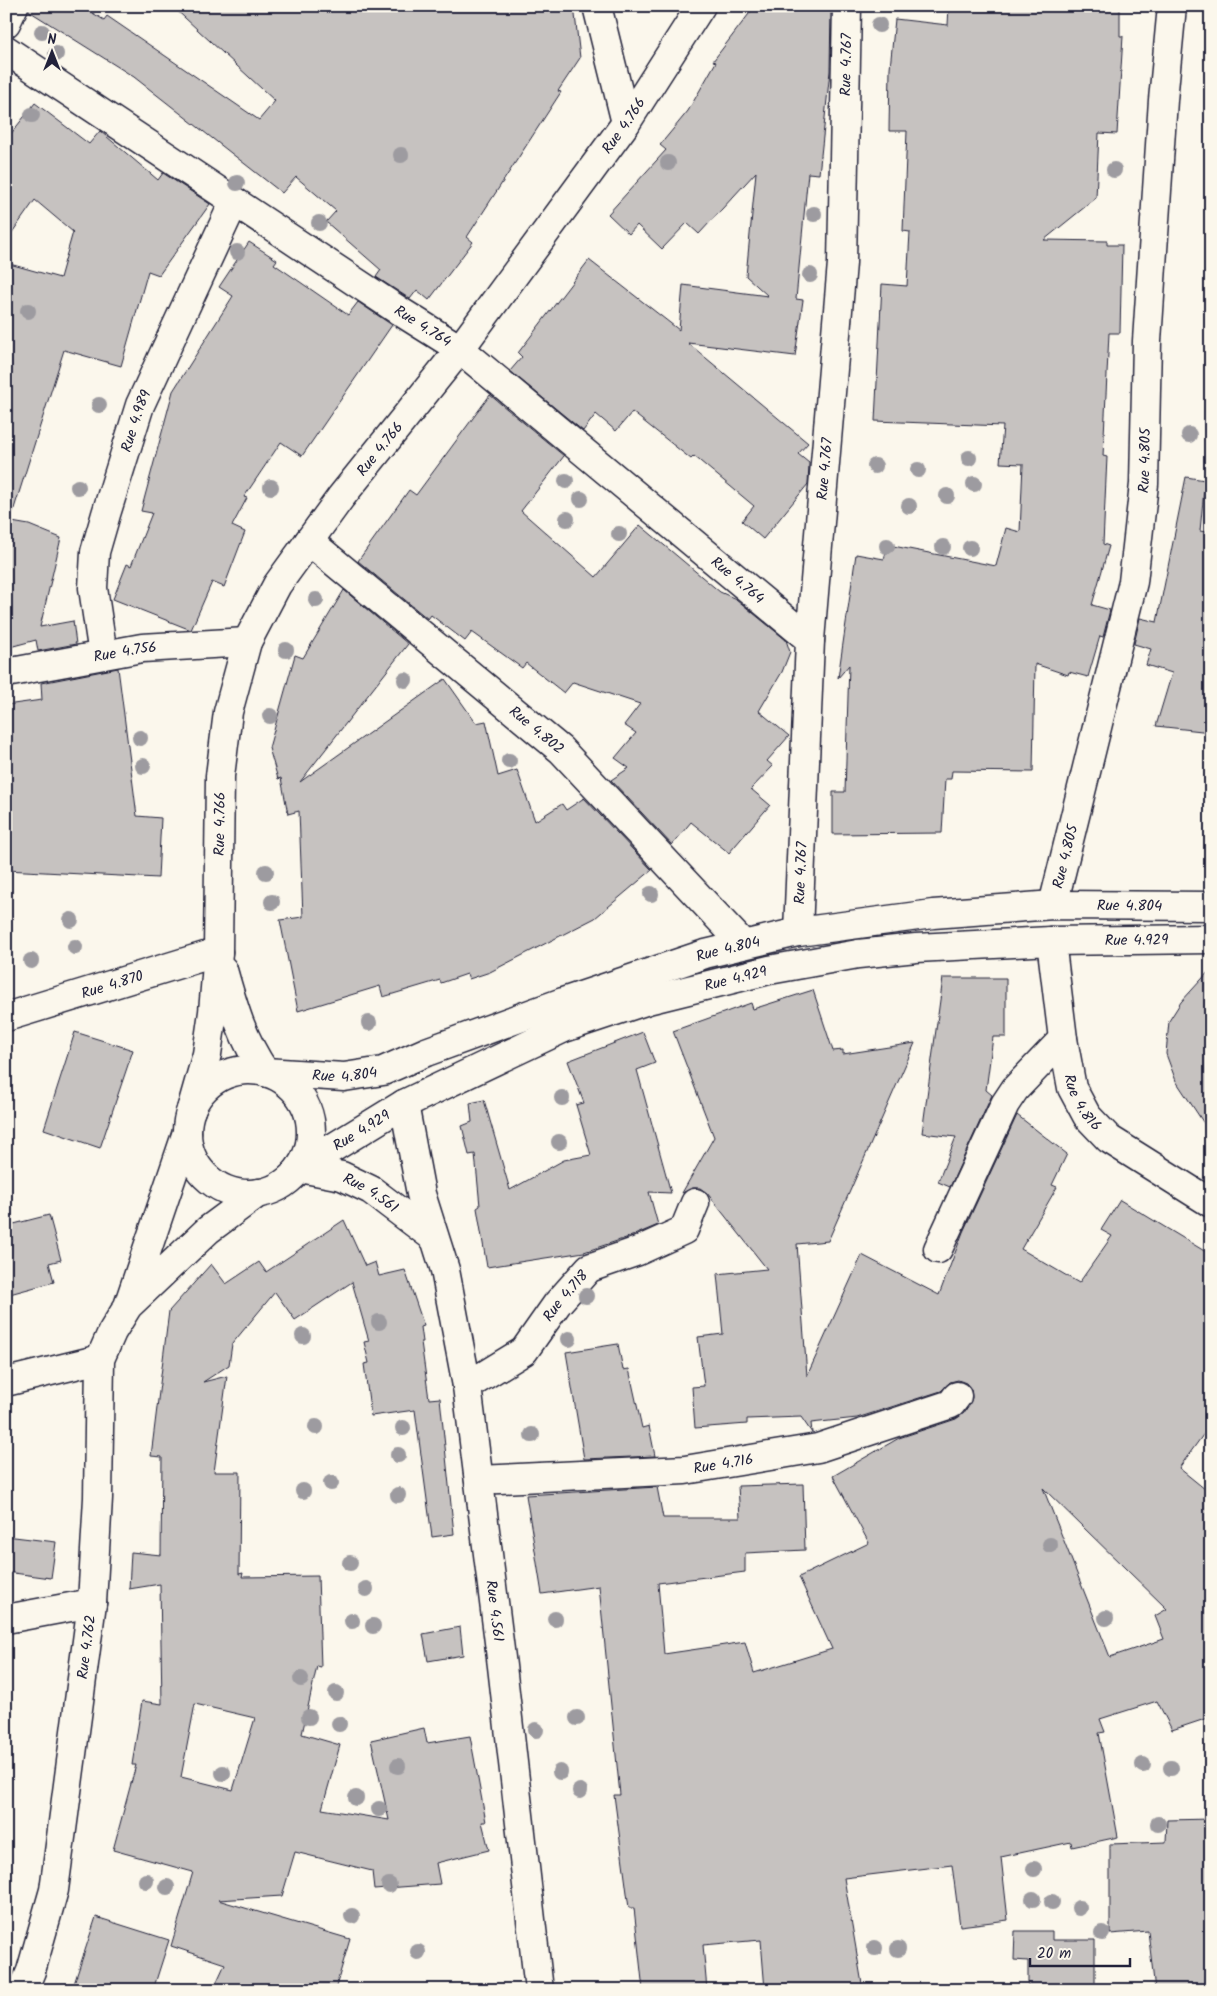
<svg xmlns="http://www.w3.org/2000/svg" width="1217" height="1996" font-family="Kalam,sans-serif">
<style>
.building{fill:#c6c2c0;stroke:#22223b;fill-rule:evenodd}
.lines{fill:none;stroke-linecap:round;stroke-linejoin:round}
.minor-casing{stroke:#22223b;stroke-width:31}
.tertiary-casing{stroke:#22223b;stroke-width:31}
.secondary-casing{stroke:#22223b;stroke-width:31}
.primary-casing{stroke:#22223b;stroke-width:31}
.minor{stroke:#fbf7ec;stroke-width:28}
.tertiary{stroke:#fbf7ec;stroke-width:28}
.secondary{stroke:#fbf7ec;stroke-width:28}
.primary{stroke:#fbf7ec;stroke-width:28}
.tree{fill:#9d9ba0}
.labels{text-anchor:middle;stroke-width:4;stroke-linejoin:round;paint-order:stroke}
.street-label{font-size:15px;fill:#22223b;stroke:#fbf7ec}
</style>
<rect width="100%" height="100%" fill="#fbf7ec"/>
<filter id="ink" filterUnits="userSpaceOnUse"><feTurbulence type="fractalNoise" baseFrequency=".02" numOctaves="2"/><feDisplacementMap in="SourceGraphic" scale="10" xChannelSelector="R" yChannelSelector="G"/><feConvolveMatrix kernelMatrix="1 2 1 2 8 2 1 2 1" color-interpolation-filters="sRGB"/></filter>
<g filter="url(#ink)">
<g class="building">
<polygon points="29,6 81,6 104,20 107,16 259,120 275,101 172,6 574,6 580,58 558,91 561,92 467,237 473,242 429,300 417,290 410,299 376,277 381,270 326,222 336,211 296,177 282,193 134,77 29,11"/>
<polygon points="755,6 831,6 830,71 819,174 808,173 796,299 803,300 795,356 688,343 808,443 798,454 809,463 808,484 763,539 742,521 754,506 694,456 691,459 632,412 616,431 596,414 583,431 510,371 522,357 518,353 589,260 679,330 683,285 768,296 746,276 756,172 699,234 687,223 662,249 637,225 629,234 608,214 666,150 660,145 688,111 716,62 713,61"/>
<polygon points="949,6 1120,6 1120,36 1123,36 1117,134 1099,133 1096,198 1044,240 1107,241 1107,245 1122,245 1120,333 1109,333 1103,456 1107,457 1103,544 1109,546 1092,605 1110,610 1103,637 1100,636 1088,677 1069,672 1068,675 1035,664 1033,772 952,771 951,779 945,779 942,833 833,834 833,792 845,792 849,665 838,678 856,554 884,559 888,545 996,566 1006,528 1020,532 1023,464 1000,463 1003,426 875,421 882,284 907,286 910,232 903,231 907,131 889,131 890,68 895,19 948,25"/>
<polygon points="35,103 89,144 100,131 158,180 163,173 210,204 159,275 148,271 121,366 64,350 12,515 6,514 6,263 60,278 73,232 35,200 6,241 6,140"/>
<polygon points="249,242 277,260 274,264 348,315 358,302 392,325 302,456 281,442 244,497 247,498 232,526 245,532 224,587 212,582 191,630 113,599 127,564 131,566 152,513 141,511 173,391 233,296 219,287"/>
<polygon points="490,395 564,456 521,511 596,577 640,525 720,592 736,599 786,640 790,652 782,672 759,711 789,736 767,761 773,766 751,789 770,805 729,853 691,822 672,845 611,780 629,768 615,758 636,733 624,725 640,704 573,682 564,693 526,663 522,668 472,632 465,641 431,615 428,619 358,561 409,490 416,495"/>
<polygon points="1186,477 1205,480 1200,531 1211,533 1211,732 1156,726 1172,673 1146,665 1151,649 1134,644 1140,618 1157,622"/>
<polygon points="6,521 29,525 61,538 40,627 73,621 76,644 38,651 36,640 6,648"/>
<polygon points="344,590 408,644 300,782 445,679 476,723 486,721 498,776 517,770 535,821 562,804 566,810 584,798 652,870 595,918 490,972 469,979 467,974 441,983 440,980 383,997 380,986 298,1011 280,920 303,917 299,811 288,814 281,778 278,779 269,748 295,655 303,658"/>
<polygon points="118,668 137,816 161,818 158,878 6,870 6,705 42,700 41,683"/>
<polygon points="1211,969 1211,1134 1176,1081 1166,1054 1169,1021 1181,1002"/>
<polygon points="943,978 1006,978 1006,1037 993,1037 986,1090 992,1095 950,1187 938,1182 956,1137 922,1133"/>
<path d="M 813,990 L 833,1051 L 843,1050 L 843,1054 L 915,1043 L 828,1241 L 797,1244 L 807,1376 L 862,1255 L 939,1295 L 963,1232 L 1017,1115 L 1067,1154 L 1052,1185 L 1057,1187 L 1021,1249 L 1079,1283 L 1112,1236 L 1101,1230 L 1120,1200 L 1211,1255 L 1211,1424 L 1179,1468 L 1211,1494 L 1211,1717 L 1172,1730 L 1157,1701 L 1100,1719 L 1105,1732 L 1099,1733 L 1118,1837 L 1072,1847 L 1071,1842 L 1001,1857 L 1008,1920 L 960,1926 L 952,1865 L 844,1878 L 863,1990 L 765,1990 L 761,1940 L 703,1945 L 707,1990 L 643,1990 L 634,1908 L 629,1908 L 614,1795 L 620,1795 L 599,1586 L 542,1594 L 526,1495 L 657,1487 L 663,1518 L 740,1518 L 738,1486 L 803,1484 L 805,1550 L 745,1553 L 745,1572 L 658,1583 L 664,1654 L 745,1642 L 754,1673 L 832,1649 L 799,1577 L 869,1543 L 833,1476 L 899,1438 L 956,1419 L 964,1413 L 972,1398 L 971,1389 L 966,1383 L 958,1380 L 950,1382 L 941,1391 L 857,1418 L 811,1423 L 812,1433 L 801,1417 L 747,1419 L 747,1424 L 695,1428 L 692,1387 L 704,1386 L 698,1337 L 723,1334 L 717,1274 L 767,1269 L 707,1193 L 700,1188 L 693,1188 L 682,1193 L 714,1137 L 673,1031 L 751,1003 L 753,1009 ZM 1043,1488 L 1167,1609 L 1155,1616 L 1164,1639 L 1110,1657 Z"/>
<polygon points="75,1032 133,1050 100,1148 44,1129"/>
<polygon points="643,1032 655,1063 637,1070 671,1193 649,1192 658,1225 632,1236 584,1252 487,1267 477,1208 480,1206 475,1154 469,1155 462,1126 472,1122 470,1103 484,1100 510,1190 564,1160 591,1155 576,1105 584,1103 568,1061"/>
<polygon points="49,1215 61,1260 49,1263 54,1282 6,1295 6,1226"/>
<path d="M 344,1220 L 365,1266 L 375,1262 L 379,1276 L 405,1270 L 424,1326 L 421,1327 L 423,1342 L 421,1342 L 429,1399 L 440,1398 L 454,1534 L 432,1537 L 415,1410 L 371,1416 L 364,1364 L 369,1363 L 364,1342 L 369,1341 L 352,1282 L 295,1320 L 275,1292 L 232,1344 L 229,1365 L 203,1382 L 227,1376 L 214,1472 L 240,1472 L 239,1574 L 243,1573 L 242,1577 L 318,1576 L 321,1667 L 317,1666 L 302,1734 L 340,1745 L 322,1809 L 389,1820 L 371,1740 L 424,1728 L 427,1743 L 470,1736 L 486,1822 L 482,1822 L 489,1850 L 436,1863 L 440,1884 L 374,1889 L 372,1871 L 295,1852 L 282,1896 L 218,1900 L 350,1939 L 335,1990 L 213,1990 L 225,1964 L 171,1946 L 193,1872 L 113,1850 L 136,1765 L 132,1765 L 142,1701 L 162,1704 L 160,1584 L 129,1589 L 131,1552 L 161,1555 L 162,1457 L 151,1456 L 169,1311 L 211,1264 L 226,1284 L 259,1262 L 266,1272 ZM 195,1704 L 255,1718 L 233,1790 L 181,1777 Z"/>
<polygon points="618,1344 623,1370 629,1369 642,1428 649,1426 655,1456 584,1459 566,1352"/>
<polygon points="6,1536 56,1542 51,1578 6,1572"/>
<polygon points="460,1627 463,1655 428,1661 423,1634"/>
<polygon points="1211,1819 1211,1990 1155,1990 1148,1931 1110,1934 1110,1844 1166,1842 1167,1820"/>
<polygon points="96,1917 169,1940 153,1990 72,1990"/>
<polygon points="1015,1931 1052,1931 1052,1940 1095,1940 1095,1990 1028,1990 1028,1961 1014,1960"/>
</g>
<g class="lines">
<g class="minor-casing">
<g id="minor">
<polyline points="597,6 626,123"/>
<polyline points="6,23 14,6"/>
<path id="s1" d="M 6,50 L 401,312 L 460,349 L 810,640"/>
<path id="s2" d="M 309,541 L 561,750 L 743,944"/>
<path id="s3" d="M 103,655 L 93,588 L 95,552 L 106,514 L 140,405 L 234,202"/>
<path id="s4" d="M 6,673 L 142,648 L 247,642"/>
<path id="s5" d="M 1053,905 L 1133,582 L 1144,484 L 1147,341 L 1163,100 L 1172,6"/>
<path id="s6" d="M 798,932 L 810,640 L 842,263 L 847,6"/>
<path id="s7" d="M 1051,941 L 1063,1039 L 1072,1088 L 1087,1116 L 1109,1139 L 1211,1203"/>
<path id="s8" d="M 6,1017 L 218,952"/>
<polyline points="938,1249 1005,1104 1015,1089 1063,1039"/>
<polyline points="6,1382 100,1359"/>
<path id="s9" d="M 467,1386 L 524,1351 L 557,1304 L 589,1268 L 638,1251 L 684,1230 L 695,1203"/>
<path id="s10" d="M 479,1480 L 685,1470 L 818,1448 L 951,1404 L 957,1396"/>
<polyline points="6,1619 92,1603"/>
</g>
</g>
<g class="tertiary-casing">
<g id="tertiary">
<path d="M 223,970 C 234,1009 242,1038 265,1072"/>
<path id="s11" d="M 191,1110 L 207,1054 L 213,1012 L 218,952 L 220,776 L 228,712 L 247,642 L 277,585 L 341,497 L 460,349 L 626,123 L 701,6"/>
</g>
</g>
<g class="secondary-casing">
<g id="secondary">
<path id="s12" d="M 404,1104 L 421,1194 L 445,1270 L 467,1386 L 502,1666 L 539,1990"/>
<path id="s13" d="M 300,1168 L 342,1176 L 371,1190 L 433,1237"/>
</g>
</g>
<g class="primary-casing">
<g id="primary">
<circle cx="249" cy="1132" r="62"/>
<path id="s14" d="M 265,1072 L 344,1077 L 383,1071 L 426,1052 L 563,1002 L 705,954 L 798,932 L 933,914 L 1053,905 L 1211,906"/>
<path id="s15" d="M 300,1168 L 404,1104 L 564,1028 L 648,1000 L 769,970 L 858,954 L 916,948 L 1051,941 L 1211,939"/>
<polyline points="131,1303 208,1230 258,1193"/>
<path id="s16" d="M 23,1990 L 31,1971 L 54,1890 L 92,1603 L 98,1498 L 100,1359 L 112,1332 L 128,1306 L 187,1132"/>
</g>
</g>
<use href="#minor" class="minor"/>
<use href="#tertiary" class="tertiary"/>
<use href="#secondary" class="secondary"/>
<use href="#primary" class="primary"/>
</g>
<g class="tree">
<circle cx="879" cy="25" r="8"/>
<circle cx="42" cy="32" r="8"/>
<circle cx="56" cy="54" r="8"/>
<circle cx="32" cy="115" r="8"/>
<circle cx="401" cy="155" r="8"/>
<circle cx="668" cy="163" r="8"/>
<circle cx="1114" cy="170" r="8"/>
<circle cx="237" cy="183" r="8"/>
<circle cx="814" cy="214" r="8"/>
<circle cx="319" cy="223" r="8"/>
<circle cx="237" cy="252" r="8"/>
<circle cx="810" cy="275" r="8"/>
<circle cx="28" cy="311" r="8"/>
<circle cx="99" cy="405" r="8"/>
<circle cx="1189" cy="435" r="8"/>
<circle cx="969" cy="458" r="8"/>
<circle cx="875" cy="466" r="8"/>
<circle cx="918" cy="470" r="8"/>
<circle cx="566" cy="481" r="8"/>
<circle cx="974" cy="484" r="8"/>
<circle cx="78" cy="487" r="8"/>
<circle cx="271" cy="487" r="8"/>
<circle cx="947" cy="496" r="8"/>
<circle cx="581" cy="499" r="8"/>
<circle cx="909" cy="506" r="8"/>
<circle cx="567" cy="519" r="8"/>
<circle cx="619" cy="534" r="8"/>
<circle cx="887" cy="546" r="8"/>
<circle cx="943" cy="547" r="8"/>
<circle cx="970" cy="548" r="8"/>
<circle cx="316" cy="600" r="8"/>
<circle cx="286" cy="650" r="8"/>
<circle cx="405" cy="680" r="8"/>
<circle cx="270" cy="716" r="8"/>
<circle cx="140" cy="738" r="8"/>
<circle cx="509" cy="761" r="8"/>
<circle cx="143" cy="766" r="8"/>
<circle cx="266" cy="872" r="8"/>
<circle cx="651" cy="894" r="8"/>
<circle cx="272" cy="902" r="8"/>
<circle cx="71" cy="920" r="8"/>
<circle cx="75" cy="947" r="8"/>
<circle cx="31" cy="961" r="8"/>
<circle cx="369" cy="1023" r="8"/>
<circle cx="562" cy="1098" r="8"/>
<circle cx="559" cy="1142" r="8"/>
<circle cx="586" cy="1296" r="8"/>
<circle cx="379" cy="1322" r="8"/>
<circle cx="303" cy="1336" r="8"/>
<circle cx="569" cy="1339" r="8"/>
<circle cx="316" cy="1427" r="8"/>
<circle cx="403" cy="1428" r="8"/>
<circle cx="532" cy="1435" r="8"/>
<circle cx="398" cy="1455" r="8"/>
<circle cx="331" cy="1483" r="8"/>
<circle cx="303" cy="1491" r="8"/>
<circle cx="398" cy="1495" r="8"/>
<circle cx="1050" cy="1545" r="8"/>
<circle cx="350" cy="1563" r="8"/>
<circle cx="366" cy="1589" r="8"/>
<circle cx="1106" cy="1618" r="8"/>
<circle cx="555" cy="1619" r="8"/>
<circle cx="352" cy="1621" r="8"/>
<circle cx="373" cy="1626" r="8"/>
<circle cx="301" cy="1679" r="8"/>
<circle cx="336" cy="1693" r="8"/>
<circle cx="309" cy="1717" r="8"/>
<circle cx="577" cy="1718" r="8"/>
<circle cx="339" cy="1724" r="8"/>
<circle cx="536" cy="1730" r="8"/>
<circle cx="1143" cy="1765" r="8"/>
<circle cx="398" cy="1766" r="8"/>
<circle cx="1171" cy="1768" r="8"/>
<circle cx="560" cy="1772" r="8"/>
<circle cx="223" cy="1773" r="8"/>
<circle cx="580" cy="1791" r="8"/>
<circle cx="356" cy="1798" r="8"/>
<circle cx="379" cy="1809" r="8"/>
<circle cx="1158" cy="1824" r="8"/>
<circle cx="1034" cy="1869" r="8"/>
<circle cx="146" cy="1881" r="8"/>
<circle cx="389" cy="1885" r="8"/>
<circle cx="167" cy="1887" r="8"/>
<circle cx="1033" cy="1899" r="8"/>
<circle cx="1052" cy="1902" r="8"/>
<circle cx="1079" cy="1908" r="8"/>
<circle cx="352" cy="1916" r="8"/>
<circle cx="1102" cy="1933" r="8"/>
<circle cx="875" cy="1948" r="8"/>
<circle cx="898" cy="1949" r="8"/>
<circle cx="418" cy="1952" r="8"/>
</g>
</g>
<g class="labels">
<g class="street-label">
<text dy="5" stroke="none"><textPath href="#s6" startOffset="869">Rue 4.767</textPath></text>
<text dy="5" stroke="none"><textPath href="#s11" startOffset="1114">Rue 4.766</textPath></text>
<text dy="5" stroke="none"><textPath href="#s1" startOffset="500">Rue 4.764</textPath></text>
<text dy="5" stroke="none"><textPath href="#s3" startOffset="241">Rue 4.989</textPath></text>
<text dy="5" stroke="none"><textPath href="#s11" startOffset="709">Rue 4.766</textPath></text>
<text dy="5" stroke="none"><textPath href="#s5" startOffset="455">Rue 4.805</textPath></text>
<text dy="5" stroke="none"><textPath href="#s6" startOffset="464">Rue 4.767</textPath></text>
<text dy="5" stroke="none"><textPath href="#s1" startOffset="905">Rue 4.764</textPath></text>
<text dy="5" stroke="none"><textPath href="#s4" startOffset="121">Rue 4.756</textPath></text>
<text dy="5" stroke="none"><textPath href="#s2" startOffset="296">Rue 4.802</textPath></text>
<text dy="5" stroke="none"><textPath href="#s11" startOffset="289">Rue 4.766</textPath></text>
<text dy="5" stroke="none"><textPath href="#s5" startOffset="50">Rue 4.805</textPath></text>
<text dy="5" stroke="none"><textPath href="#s6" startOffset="59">Rue 4.767</textPath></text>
<text dy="5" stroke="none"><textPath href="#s14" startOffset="890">Rue 4.804</textPath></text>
<text dy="5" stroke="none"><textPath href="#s15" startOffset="882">Rue 4.929</textPath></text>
<text dy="5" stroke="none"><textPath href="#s14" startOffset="485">Rue 4.804</textPath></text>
<text dy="5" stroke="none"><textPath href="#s15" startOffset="478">Rue 4.929</textPath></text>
<text dy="5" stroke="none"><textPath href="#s8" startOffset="111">Rue 4.870</textPath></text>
<text dy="5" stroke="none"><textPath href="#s14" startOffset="80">Rue 4.804</textPath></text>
<text dy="5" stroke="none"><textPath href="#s7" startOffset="166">Rue 4.816</textPath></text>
<text dy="5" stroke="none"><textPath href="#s15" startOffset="72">Rue 4.929</textPath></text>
<text dy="5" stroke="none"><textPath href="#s13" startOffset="76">Rue 4.561</textPath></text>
<text dy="5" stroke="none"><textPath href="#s9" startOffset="136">Rue 4.718</textPath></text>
<text dy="5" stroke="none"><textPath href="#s10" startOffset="245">Rue 4.716</textPath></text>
<text dy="5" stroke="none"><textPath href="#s12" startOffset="516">Rue 4.561</textPath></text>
<text dy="5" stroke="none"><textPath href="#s16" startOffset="350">Rue 4.762</textPath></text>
</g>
</g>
<rect width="1217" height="1996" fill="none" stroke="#fbf7ec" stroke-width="25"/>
<rect x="12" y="12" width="1192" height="1971" fill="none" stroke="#22223b" stroke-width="2" filter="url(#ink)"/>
<g transform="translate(52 52)" stroke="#fbf7ec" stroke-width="4" paint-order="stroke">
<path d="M0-4L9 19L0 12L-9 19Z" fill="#22223b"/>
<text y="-8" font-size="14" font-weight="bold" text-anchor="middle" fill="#22223b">N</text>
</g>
<path d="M1030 1958v8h100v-8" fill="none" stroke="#22223b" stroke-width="2.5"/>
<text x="1037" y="1958" font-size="15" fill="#22223b" stroke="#fbf7ec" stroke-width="4" paint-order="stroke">20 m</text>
</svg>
